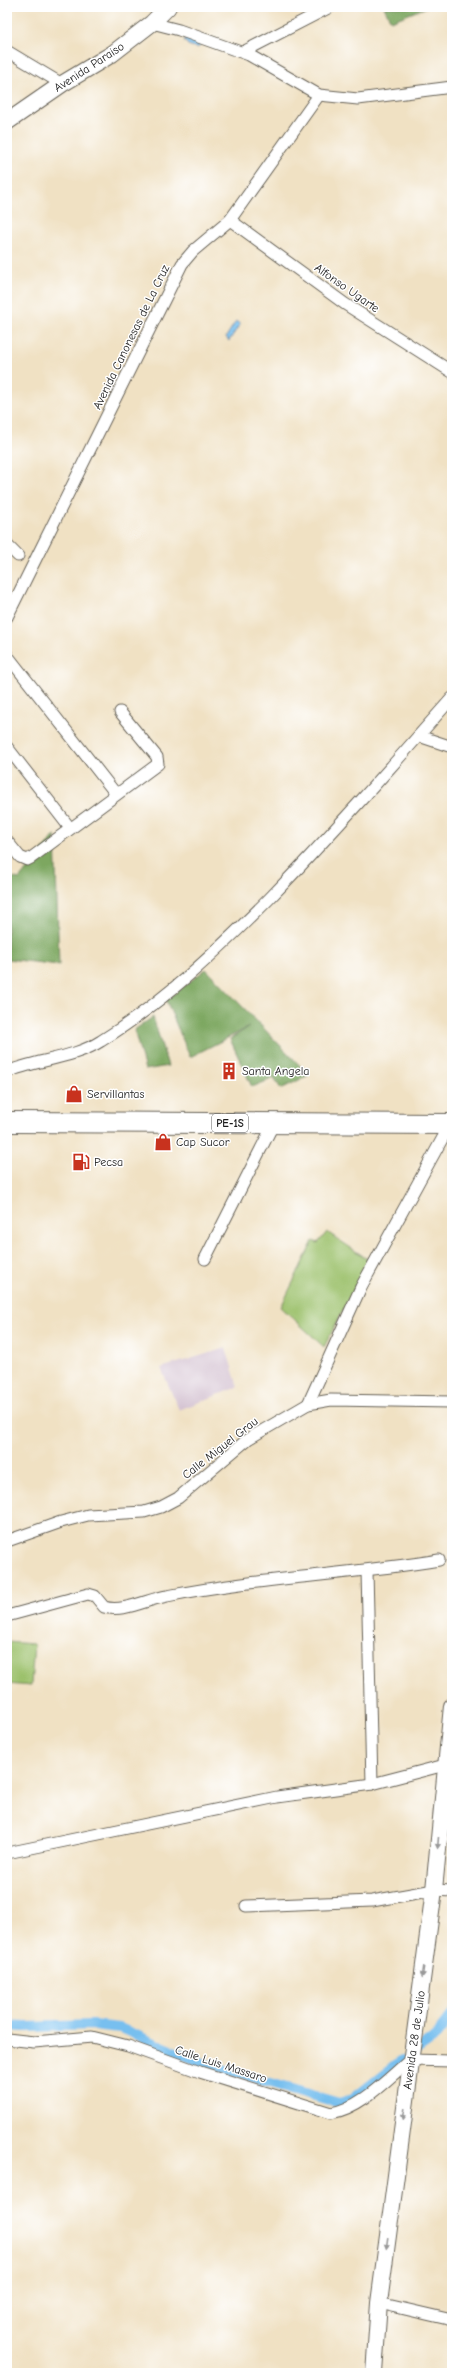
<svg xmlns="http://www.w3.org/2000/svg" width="459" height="2380" font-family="'Comic Neue',sans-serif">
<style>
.industrial{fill:#d0bdce}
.green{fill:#9cc16c;stroke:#5c6e44}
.forest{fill:#7da760;stroke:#4c623e}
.water{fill:#77bfef;stroke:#4a6e86}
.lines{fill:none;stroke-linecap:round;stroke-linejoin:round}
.canal{stroke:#77bfef;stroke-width:10}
.street-casing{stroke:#666156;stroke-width:13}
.secondary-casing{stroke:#666156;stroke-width:18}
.highway-casing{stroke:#666156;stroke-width:22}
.street{stroke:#fff;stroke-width:11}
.secondary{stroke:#fff;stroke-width:16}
.highway{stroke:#fff;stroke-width:20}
.oneway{fill:#999}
.labels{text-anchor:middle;stroke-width:3;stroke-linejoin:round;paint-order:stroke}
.shield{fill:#fff;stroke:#606060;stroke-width:1}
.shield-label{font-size:11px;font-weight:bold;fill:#1c1c1c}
.street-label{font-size:12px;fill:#1c1c1c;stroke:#fff}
.poi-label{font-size:12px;fill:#1c1c1c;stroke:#fff;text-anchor:start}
</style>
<rect width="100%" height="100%" fill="#fff"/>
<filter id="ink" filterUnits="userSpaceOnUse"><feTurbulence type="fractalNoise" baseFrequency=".025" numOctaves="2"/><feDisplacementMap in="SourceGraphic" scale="8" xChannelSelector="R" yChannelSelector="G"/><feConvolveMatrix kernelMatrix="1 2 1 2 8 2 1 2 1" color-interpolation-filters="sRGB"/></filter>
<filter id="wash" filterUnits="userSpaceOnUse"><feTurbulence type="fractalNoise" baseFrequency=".012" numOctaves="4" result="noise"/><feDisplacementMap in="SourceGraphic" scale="16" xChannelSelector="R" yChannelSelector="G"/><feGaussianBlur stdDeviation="0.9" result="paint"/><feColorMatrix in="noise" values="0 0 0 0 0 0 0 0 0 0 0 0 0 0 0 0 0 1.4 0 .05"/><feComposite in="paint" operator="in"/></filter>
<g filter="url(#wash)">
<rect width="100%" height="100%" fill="#f0e1c3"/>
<polygon class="industrial" points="226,1348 238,1387 179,1410 161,1368"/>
<g class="green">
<polygon points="327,1232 369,1260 324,1347 281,1307 313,1241 318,1243"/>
<polygon points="7,1642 34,1644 31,1686 7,1684"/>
</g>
<g class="forest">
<polygon points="384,7 427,7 391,21"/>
<polygon points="55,835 59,965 7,959 7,876 19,879"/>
<polygon points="206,969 309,1075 281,1089 274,1078 252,1087 230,1039 249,1027 190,1057 166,1000"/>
<polygon points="153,1017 168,1066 145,1070 134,1030"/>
</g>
<g class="water">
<polygon points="186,37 200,41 200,46 197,48 188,45 184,40"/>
<polygon points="236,321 240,324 229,341 226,337"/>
</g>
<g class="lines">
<g class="canal">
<polyline points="7,2026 26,2027 93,2025 120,2028 202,2063 339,2103 353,2099 402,2060"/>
<polyline points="420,2048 433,2039 452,2015"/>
</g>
</g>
</g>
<g filter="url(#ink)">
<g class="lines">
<g class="street-casing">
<g id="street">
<polyline points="152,23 179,30 249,55 319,95 358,99 452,87"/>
<polyline points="7,51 62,84"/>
<polyline points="243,52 330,7"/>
<polyline points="230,220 345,304 452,372"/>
<polyline points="7,545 18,556"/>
<polyline points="7,617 182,264 193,251 230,220 319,95"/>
<polyline points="7,655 116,794"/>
<polyline points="419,736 452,747"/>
<polyline points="7,747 70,828"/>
<polyline points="7,841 20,857 27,860 31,858 158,764 157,757 120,712"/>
<path d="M 7,1072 C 36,1060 75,1058 101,1041 C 164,1002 217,951 269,899 C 332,834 392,766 452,698"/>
<polyline points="205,1259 274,1123"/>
<polyline points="308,1404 361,1287 452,1121"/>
<polyline points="7,1541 61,1522 88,1515 144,1512 161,1507 178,1498 248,1439 308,1404 331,1400 452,1402"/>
<polyline points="367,1571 372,1784"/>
<path d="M 7,1616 L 88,1594 L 95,1596 L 104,1607 C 123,1613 148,1599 167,1596 C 256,1578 348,1575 439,1560"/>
<polyline points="7,1853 277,1797 372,1784 445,1765"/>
<polyline points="246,1906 372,1901 434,1890 452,1891"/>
<path d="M 7,2039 L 34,2042 L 92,2037 L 128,2046 L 200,2072 L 331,2113 C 361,2108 386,2080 410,2060 L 452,2061"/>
<polyline points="379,2303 452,2320"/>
</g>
</g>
<g class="secondary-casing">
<g id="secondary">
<polyline points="7,122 62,84 112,54 152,23 168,7"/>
<polyline points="374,2373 379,2303 434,1890 452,1706"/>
</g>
</g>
<g class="highway-casing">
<polyline id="highway" points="7,1122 452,1124"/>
</g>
<use href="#street" class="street"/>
<use href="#secondary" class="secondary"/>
<use href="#highway" class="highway"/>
</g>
<defs><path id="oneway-solid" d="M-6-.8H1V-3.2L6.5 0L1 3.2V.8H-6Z"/></defs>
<g class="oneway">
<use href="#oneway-solid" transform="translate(438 1843) rotate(95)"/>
<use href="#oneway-solid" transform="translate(423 1972) rotate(98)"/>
<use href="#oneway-solid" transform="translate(404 2114) rotate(98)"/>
<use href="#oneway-solid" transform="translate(387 2243) rotate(98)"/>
</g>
</g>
<defs>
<g id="building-bare" transform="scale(1.38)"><path d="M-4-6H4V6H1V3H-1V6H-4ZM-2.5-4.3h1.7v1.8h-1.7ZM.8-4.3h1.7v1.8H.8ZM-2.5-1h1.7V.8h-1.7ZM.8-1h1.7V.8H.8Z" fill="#c8321e" stroke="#fff" stroke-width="2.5" paint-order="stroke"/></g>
<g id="shop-bare" transform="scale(1.38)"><path d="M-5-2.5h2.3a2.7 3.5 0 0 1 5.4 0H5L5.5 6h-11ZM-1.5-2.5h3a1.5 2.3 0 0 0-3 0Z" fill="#c8321e" stroke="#fff" stroke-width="2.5" paint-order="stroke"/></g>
<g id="fuel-bare" transform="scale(1.38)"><path d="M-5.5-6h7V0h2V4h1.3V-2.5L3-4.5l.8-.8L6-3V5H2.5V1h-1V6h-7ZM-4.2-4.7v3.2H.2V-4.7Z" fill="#c8321e" stroke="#fff" stroke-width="2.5" paint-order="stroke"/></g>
</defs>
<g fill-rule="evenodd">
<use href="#building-bare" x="229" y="1071"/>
<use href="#shop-bare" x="74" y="1094"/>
<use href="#shop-bare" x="163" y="1142"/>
<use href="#fuel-bare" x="81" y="1162"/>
</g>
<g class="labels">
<rect class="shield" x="212" y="1114" width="36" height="18" rx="3"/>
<g class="shield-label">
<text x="230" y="1127">PE-1S</text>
</g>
<g class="street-label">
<text transform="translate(89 67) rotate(-33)" y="4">Avenida Paraiso</text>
<text transform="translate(347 288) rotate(35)" y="4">Alfonso Ugarte</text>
<text transform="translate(131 337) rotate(-64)" y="4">Avenida Canonesas de La Cruz</text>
<text transform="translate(220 1448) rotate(-38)" y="4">Calle Miguel Grau</text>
<text transform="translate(414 2040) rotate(-82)" y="4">Avenida 28 de Julio</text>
<text transform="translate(221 2064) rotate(18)" y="4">Calle Luis Massaro</text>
</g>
<g class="poi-label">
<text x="242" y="1075">Santa Angela</text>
<text x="87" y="1098">Servillantas</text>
<text x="176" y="1146">Cap Sucor</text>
<text x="94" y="1166">Pecsa</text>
</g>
</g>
<rect width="459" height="2380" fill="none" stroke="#fff" stroke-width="24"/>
</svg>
